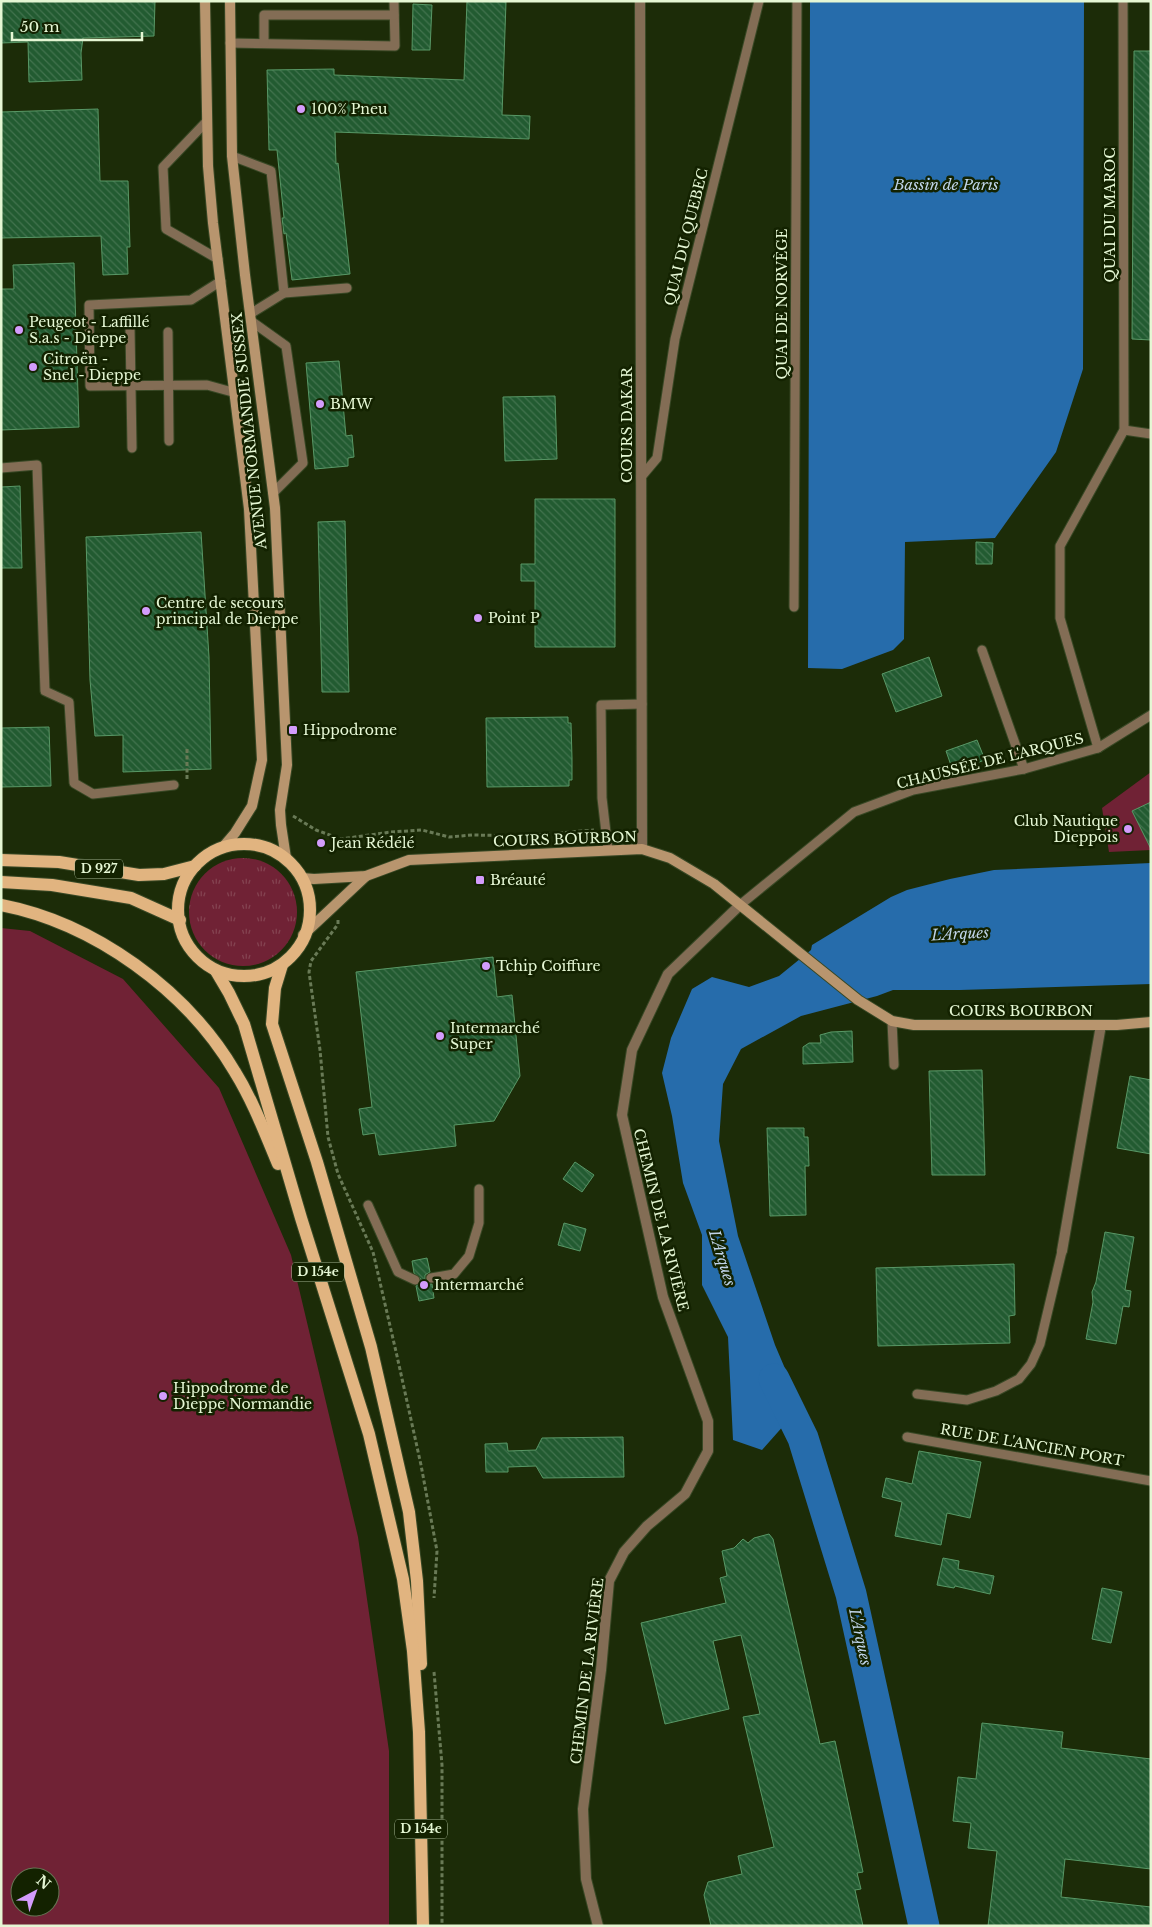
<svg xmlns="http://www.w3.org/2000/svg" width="1152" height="1927" font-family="'Libre Baskerville',serif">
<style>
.grass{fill:url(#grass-tufts)}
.garden{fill:#702235;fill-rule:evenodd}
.water{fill:#266cab}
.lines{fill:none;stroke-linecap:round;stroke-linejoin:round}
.river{stroke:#266cab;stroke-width:31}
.building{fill:url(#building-back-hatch);stroke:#589866}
.lane-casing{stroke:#384825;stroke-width:11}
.street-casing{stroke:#384825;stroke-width:12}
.secondary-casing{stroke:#384825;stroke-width:12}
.primary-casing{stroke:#384825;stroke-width:14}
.path{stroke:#697a56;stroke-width:3;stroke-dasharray:4 2.5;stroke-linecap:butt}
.lane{stroke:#836d55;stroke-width:9}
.street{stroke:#836d55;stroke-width:10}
.secondary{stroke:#b8956e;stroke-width:10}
.primary{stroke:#e1b480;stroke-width:12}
.poi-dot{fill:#d39cfc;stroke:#132200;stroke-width:2}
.labels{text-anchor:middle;stroke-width:5;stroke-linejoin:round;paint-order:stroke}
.shield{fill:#132200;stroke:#a6b794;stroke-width:1}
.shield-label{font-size:12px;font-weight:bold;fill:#e5f7d4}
.poi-label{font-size:14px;fill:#e5f7d4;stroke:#132200;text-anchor:start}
.street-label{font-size:14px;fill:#e5f7d4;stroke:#132200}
.water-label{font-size:15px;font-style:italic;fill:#bfd3e8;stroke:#132200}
</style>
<defs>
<pattern id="grass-tufts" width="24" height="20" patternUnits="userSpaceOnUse" patternTransform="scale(1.25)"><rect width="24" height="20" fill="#702235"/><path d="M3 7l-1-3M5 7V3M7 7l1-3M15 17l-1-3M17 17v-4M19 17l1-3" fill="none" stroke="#844351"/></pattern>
<pattern id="building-back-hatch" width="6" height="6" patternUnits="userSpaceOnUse" patternTransform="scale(1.25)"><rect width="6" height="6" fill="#225b31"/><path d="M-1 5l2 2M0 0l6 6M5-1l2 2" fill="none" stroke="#42734e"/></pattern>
</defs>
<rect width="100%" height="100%" fill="#1c2c08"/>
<circle class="grass" cx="243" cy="912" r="54"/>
<g class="garden">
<polygon points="1151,772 1151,850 1109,852 1102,808"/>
<path d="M 1,928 L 30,931 L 123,979 L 219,1088 L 291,1255 L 358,1537 L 389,1751 L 389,1926 L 1,1926 ZM 20,1877 L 50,1877 L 50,1907 L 20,1907 Z"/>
</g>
<g class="water">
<polygon points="810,1 1084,1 1083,369 1056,452 995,538 905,542 904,639 893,650 842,669 808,668"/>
<polygon points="1151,863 1151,984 960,990 893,990 877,996 801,1016 741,1049 723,1084 719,1141 738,1236 775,1345 801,1406 762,1450 733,1440 728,1337 702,1285 702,1235 683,1183 672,1116 662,1073 671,1038 692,989 712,977 749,987 779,976 811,950 812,945 891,897 907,890 950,879 994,870"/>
</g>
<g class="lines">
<polyline class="river" points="774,1379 803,1438 851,1594 924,1926"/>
</g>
<g class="building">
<polygon points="1,1 155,1 154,36 83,38 81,53 82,80 29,82 28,42 1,43"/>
<polygon points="467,1 506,2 502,115 530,116 529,139 335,132 336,164 338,163 350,274 292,280 286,233 284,234 282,218 284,218 277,150 269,150 267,70 334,69 334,75 464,80"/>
<polygon points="413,4 432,5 430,50 412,50"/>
<polygon points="1134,51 1151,51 1151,340 1132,339"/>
<polygon points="98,109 100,181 128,181 130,247 127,247 128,274 103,275 101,236 1,238 1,112"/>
<polygon points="74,263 79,427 1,430 1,289 14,289 13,265"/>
<polygon points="339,361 346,436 352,435 354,457 348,458 348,466 315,469 306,363"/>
<polygon points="555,396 557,459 505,461 503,397"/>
<polygon points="20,486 22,568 1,568 1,487"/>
<polygon points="535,499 615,499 615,647 535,647 535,581 521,581 521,564 535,564"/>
<polygon points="345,521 349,692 322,692 318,522"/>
<polygon points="201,532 209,657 211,769 123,772 123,735 95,736 90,680 86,537"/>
<polygon points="976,542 993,543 992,564 976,564"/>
<polygon points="929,657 942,696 896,712 882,674"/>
<polygon points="568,717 568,723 571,723 572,758 572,780 569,780 569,786 487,787 486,718"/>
<polygon points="49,727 51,786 1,787 1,728"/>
<polygon points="977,740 985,760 953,771 946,751"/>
<polygon points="1151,802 1151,849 1132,811"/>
<polygon points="493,957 497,997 512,995 520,1076 494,1121 454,1125 456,1146 379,1155 375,1133 363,1135 359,1109 372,1107 356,972"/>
<polygon points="852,1031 853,1062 803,1064 803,1047 809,1043 821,1043 820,1035 831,1032"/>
<polygon points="982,1070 985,1175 932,1175 929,1071"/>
<polygon points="1130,1076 1151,1080 1151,1154 1117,1148"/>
<polygon points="767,1128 804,1128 804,1137 808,1137 809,1166 805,1166 806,1215 770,1216"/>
<polygon points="575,1162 594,1175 582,1192 563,1179"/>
<polygon points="564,1223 586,1229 580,1251 558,1245"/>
<polygon points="1105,1232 1134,1237 1125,1290 1131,1291 1129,1307 1123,1306 1116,1344 1086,1339 1093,1302 1092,1292 1096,1282"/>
<polygon points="427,1258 430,1272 425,1275 425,1280 428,1284 432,1284 434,1298 419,1301 416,1286 420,1283 421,1279 414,1273 412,1261"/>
<polygon points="1014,1264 1015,1315 1009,1316 1010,1343 878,1346 876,1268"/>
<polygon points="623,1437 624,1477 543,1478 536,1466 508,1467 508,1472 486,1472 485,1444 507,1443 508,1451 536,1450 542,1438"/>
<polygon points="919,1451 981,1462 970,1518 947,1513 941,1545 895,1536 902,1502 882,1497 886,1478 912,1484"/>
<polygon points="769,1534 773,1539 820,1744 835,1741 863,1872 857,1873 861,1889 855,1890 863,1926 711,1926 704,1895 708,1882 742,1874 738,1856 774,1847 743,1717 760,1714 741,1635 713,1641 729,1709 665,1724 641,1623 726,1603 720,1578 727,1576 722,1551 734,1548 743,1539 748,1543 754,1538"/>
<polygon points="943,1558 959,1561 958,1569 994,1576 990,1594 955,1586 954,1588 937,1585"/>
<polygon points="1102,1588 1122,1592 1111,1643 1092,1639"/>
<polygon points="982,1723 1063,1732 1061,1748 1151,1759 1151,1869 1065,1859 1061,1897 1151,1907 1151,1926 988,1926 997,1851 968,1848 971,1823 953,1821 958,1777 976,1779"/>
</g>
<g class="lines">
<g class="lane-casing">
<g id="lane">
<polyline points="230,43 395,46 394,1"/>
<polyline points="264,43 264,15 394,15"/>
<polyline points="207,121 163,167 166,229 218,259"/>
<polyline points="232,156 271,171 284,293 250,314"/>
<polyline points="221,281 191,300 89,305 90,386 207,385 236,393"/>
<polyline points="284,293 347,288"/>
<polyline points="251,321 286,346 303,463 273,493"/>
<polyline points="130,328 132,448"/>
<polyline points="168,332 169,441"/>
<polyline points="1124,430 1151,434"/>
<polyline points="1,468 37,465 45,691 69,702 74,783 93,794 174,785"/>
<polyline points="641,477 657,458 675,339 759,1"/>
<polyline points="794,607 797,1"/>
<polyline points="982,650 1024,769"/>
<polyline points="1098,748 1060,618 1060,546 1124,430 1123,1"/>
<polyline points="608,850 602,798 601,705 642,704"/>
<polyline points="740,905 854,812 913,790 1024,769 1098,748 1151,715"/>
<polyline points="892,1021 894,1065"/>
<polyline points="368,1205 398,1272 415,1280"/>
<polyline points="431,1278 454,1274 469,1256 479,1223 479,1189"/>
<polyline points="917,1394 967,1400 996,1391 1019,1379 1031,1364 1040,1344 1062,1251"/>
<polyline points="907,1437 1151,1481"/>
</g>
</g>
<g class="street-casing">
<g id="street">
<polyline points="640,1 642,849"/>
<polyline points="1062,1251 1101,1025"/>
<polyline points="598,1926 586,1879 583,1809 601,1670 609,1581 624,1552 647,1526 685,1494 708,1451 708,1421 663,1297 622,1115 632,1050 668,974 740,905"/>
</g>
</g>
<g class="secondary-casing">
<g id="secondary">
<polyline points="205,1 208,166 213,223 249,509 262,760 252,806 235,833 223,847"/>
<polyline points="230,1 232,156 245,275 275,508 287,765 280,810 281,825 286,858"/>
<polyline points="302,878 314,879 366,876 409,860 642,849 670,858 714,884 858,1000 892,1021 914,1025 1117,1025 1151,1022"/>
<polyline points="303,935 366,876"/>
</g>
</g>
<g class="primary-casing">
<g id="primary">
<circle cx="244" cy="910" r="66"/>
<polyline points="1,860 59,862 139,875 164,874 195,866"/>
<polyline points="1,882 52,885 131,898 180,920"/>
<path d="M 1,905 C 94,923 187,990 235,1072 C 253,1101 265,1133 278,1164"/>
<polyline points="282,965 275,988 272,1024 317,1162 371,1347 409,1512 417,1581 421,1664"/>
<polyline points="216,971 229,993 244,1024 301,1218 369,1434 403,1579 413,1651 419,1732 423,1926"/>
</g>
</g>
<g class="path">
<polyline points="187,749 187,781"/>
<polyline points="293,816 316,830 341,839 391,832 422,830 449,837 472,835 525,836 594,830"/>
<polyline points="338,920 338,924 311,961 309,972 320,1050 328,1137 338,1174 373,1252 397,1356 421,1465 437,1551 434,1598"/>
<polyline points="434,1672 442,1765 442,1926"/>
</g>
<use href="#lane" class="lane"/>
<use href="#street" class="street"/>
<use href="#secondary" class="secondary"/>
<use href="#primary" class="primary"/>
</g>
<g class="poi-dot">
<circle cx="301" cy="109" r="5"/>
<circle cx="19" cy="330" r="5"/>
<circle cx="33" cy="367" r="5"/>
<circle cx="320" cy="404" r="5"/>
<circle cx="146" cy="611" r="5"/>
<circle cx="478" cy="618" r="5"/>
<rect x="288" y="725" width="10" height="10" rx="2.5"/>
<circle cx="1128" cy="829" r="5"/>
<circle cx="321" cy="843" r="5"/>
<rect x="475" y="875" width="10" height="10" rx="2.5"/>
<circle cx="486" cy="966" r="5"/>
<circle cx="440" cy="1036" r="5"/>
<circle cx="424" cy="1285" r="5"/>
<circle cx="163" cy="1396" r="5"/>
</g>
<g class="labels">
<g class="shield">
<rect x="75" y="859.5" width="48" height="19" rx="4"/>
<rect x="292" y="1262.5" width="52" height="19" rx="4"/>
<rect x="395" y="1819.5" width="52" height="19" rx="4"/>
</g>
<g class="shield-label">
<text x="99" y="873">D 927</text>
<text x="318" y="1276">D 154e</text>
<text x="421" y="1833">D 154e</text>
</g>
<g class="poi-label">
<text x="311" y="114">100% Pneu</text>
<text x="29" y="327">Peugeot - Laffillé<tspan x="29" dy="16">S.a.s - Dieppe</tspan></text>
<text x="43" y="364">Citroën -<tspan x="43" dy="16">Snel - Dieppe</tspan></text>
<text x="330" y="409">BMW</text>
<text x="156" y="608">Centre de secours<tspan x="156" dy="16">principal de Dieppe</tspan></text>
<text x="488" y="623">Point P</text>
<text x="303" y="735">Hippodrome</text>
<text x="1118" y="826" text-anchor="end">Club Nautique<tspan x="1118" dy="16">Dieppois</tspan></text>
<text x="331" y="848">Jean Rédélé</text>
<text x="490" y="885">Bréauté</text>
<text x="496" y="971">Tchip Coiffure</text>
<text x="450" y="1033">Intermarché<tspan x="450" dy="16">Super</tspan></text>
<text x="434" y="1290">Intermarché</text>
<text x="173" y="1393">Hippodrome de<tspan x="173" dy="16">Dieppe Normandie</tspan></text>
</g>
<g class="street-label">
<text transform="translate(1110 215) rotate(-90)" y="5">QUAI DU MAROC</text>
<text transform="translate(686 237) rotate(-76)" y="5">QUAI DU QUEBEC</text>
<text transform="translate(782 304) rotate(-90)" y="5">QUAI DE NORVÈGE</text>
<text transform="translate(627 425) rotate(-90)" y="5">COURS DAKAR</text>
<text transform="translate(249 431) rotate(-96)" y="5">AVENUE NORMANDIE SUSSEX</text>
<text transform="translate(990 761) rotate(-14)" y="5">CHAUSSÉE DE L'ARQUES</text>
<text transform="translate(565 839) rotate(-2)" y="5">COURS BOURBON</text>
<text x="1021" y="1016">COURS BOURBON</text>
<text transform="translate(661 1220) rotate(76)" y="5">CHEMIN DE LA RIVIÈRE</text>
<text transform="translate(1032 1445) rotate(10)" y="5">RUE DE L'ANCIEN PORT</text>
<text transform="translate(587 1671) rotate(-83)" y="5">CHEMIN DE LA RIVIÈRE</text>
</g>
<g class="water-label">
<text x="946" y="190">Bassin de Paris</text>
<text transform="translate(960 934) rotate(-3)" y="5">L'Arques</text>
<text transform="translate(722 1258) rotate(73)" y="5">L'Arques</text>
<text transform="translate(860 1637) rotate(78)" y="5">L'Arques</text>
</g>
</g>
<rect width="1152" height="1927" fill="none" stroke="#e5f7d4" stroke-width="5"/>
<g transform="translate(35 1892) rotate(41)"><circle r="24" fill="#132200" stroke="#677755"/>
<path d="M0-4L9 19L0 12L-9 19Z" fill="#d39cfc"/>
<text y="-8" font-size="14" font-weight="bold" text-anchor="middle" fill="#e5f7d4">N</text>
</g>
<path d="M12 32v8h130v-8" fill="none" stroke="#e5f7d4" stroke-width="2.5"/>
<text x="20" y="32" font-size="15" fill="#e5f7d4" stroke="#132200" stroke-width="4" paint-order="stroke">50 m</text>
</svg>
